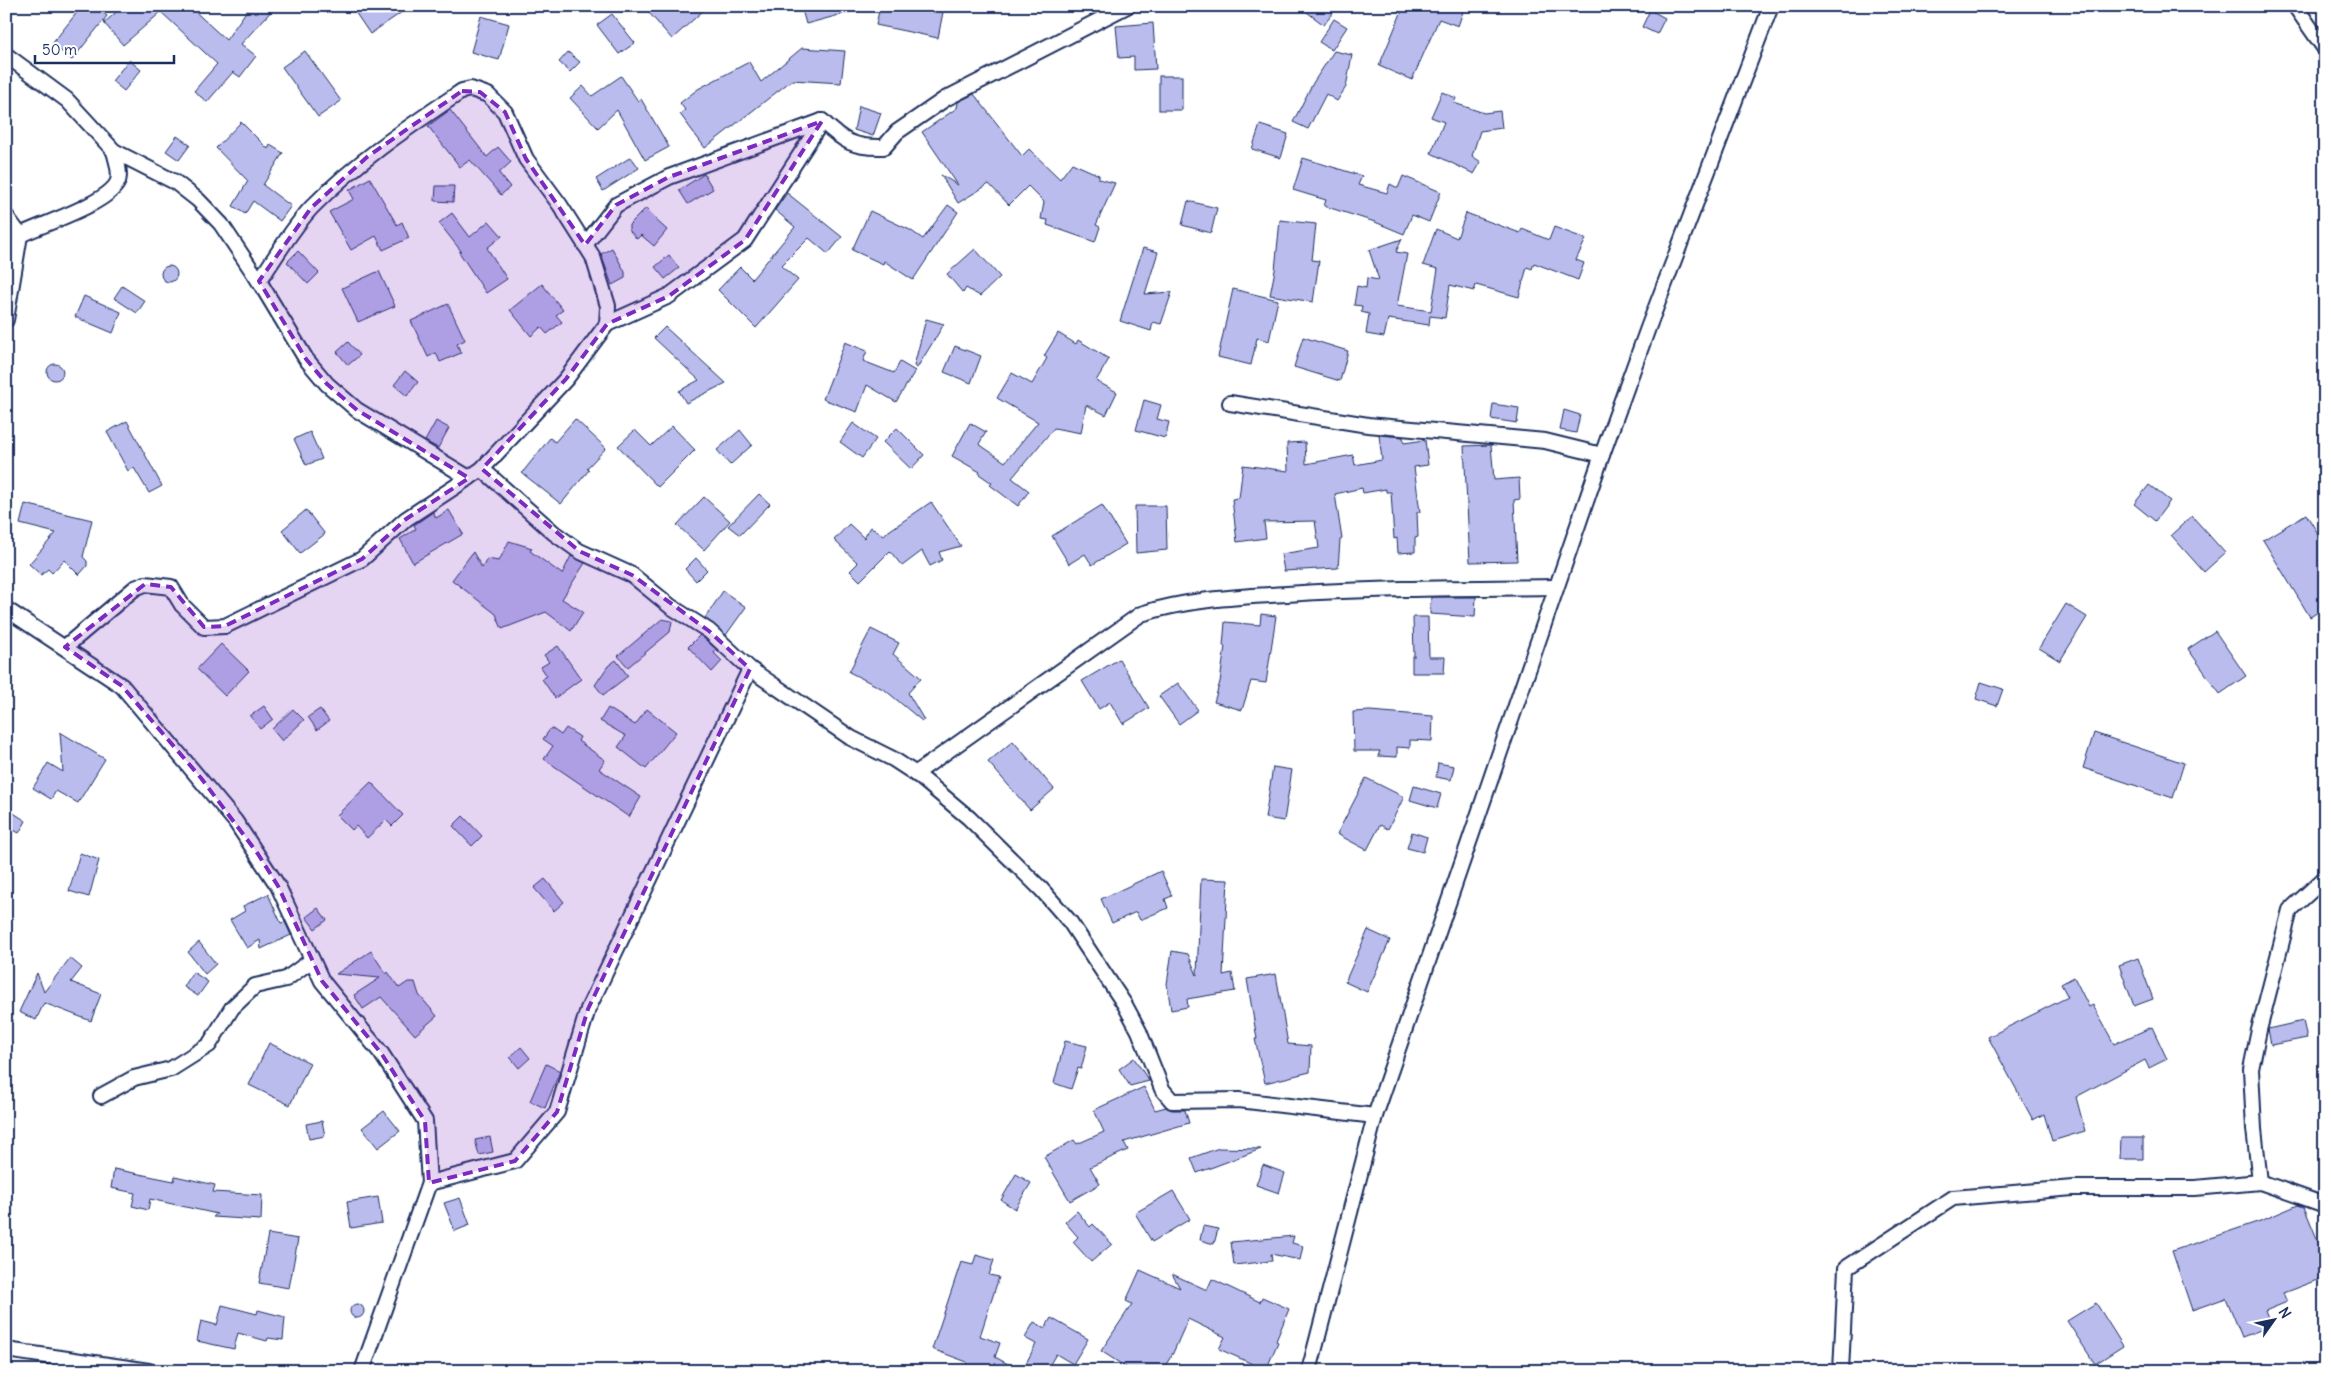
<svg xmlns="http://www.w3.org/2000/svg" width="2331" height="1377" font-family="Delius,sans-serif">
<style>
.building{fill:#bbbcee;stroke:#1b2f5e}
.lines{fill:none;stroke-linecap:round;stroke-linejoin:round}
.minor-casing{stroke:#1b2f5e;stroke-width:18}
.minor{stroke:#fff;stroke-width:14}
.marked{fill:#7b2cbf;fill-opacity:0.2;stroke:#7b2cbf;stroke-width:4;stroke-dasharray:10 6;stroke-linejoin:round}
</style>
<rect width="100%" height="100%" fill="#fff"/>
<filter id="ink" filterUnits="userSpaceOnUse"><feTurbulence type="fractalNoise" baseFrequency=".02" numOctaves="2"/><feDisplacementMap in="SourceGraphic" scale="10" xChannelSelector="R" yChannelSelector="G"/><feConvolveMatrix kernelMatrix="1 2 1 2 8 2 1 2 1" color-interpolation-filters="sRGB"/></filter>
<g filter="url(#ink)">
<g class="building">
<polygon points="82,6 95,6 107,16 72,60 52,44"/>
<polygon points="123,6 189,6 226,40 250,6 276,6 241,44 256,56 240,77 233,72 207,102 194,91 217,64 161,12 123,45 104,23"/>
<polygon points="351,6 411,6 370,34"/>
<polygon points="643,6 688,6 705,9 672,39"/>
<polygon points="801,6 854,6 854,11 806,24"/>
<polygon points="880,6 915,6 943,12 938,38 876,25"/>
<polygon points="1299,6 1338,6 1324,25"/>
<polygon points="1404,6 1465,6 1458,26 1439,19 1412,80 1379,66"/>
<polygon points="1650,10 1665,18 1657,34 1642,27"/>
<polygon points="612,14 635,43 619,54 597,25"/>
<polygon points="481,16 509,24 499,60 471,52"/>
<polygon points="1334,19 1347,27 1332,50 1319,42"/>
<polygon points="1153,23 1156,69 1134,70 1134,57 1119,58 1116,26"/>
<polygon points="802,48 845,51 841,83 792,80 705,148 680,114 685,110 680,103 698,89 749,62 761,82"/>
<polygon points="305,51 341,101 318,117 282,67"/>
<polygon points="1334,51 1352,55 1346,87 1337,101 1326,94 1308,129 1293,122 1313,83"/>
<polygon points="568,52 580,62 570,72 559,62"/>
<polygon points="129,60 141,70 124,91 112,81"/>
<polygon points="621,76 638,101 641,99 669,147 645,160 617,110 598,128 570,98 583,86 592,96"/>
<rect x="1159" y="76" width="23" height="34"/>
<polygon points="1442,92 1456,98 1454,103 1484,113 1500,111 1502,128 1480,131 1472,156 1481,162 1474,174 1431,153 1444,122 1431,117"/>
<polygon points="974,94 1022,156 1029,149 1060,179 1072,163 1099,175 1099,179 1115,183 1096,225 1100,227 1095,242 1047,225 1048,220 1041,219 1044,202 1028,186 1009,205 989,184 958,203 941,175 958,185 922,132 957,108 958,102"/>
<polygon points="859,106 881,113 873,136 854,130"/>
<polygon points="450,110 487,157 498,147 511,162 499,173 510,187 501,195 470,160 460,167 428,126"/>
<polygon points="241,122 268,149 270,145 283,153 263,185 291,206 280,221 253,201 245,214 233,206 248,181 216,148"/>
<polygon points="1260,125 1288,134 1281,158 1252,149"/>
<polygon points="177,136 190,145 179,160 166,151"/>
<polygon points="631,157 639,168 603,191 596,179"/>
<polygon points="1303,158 1362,176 1358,185 1387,193 1390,184 1398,188 1403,176 1441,192 1429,222 1412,215 1404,234 1375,222 1324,206 1326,200 1293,190"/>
<polygon points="704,174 713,189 688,204 679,190"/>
<polygon points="370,178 397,225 402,222 409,238 383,250 376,236 351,250 329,212 354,199 349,190"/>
<polygon points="436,186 454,186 453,202 435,201"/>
<polygon points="787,193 842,237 828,254 809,238 781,266 798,280 756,328 718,290 740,267 752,279 795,227 775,210"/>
<polygon points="1188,201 1217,208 1211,233 1182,225"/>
<polygon points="948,205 958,212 913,280 884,261 883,264 852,250 870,211 910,230 923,239"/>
<polygon points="646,208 657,219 656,220 667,230 654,246 641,235 637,239 629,230 629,225"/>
<polygon points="452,213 470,237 489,221 502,236 487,248 507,279 486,293 459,252 461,251 439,223"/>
<polygon points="1466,213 1520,233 1522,229 1549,240 1554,227 1586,239 1576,260 1584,263 1578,280 1534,263 1532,269 1527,267 1519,297 1476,285 1474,291 1450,285 1445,318 1430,316 1429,325 1388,319 1384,337 1366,334 1369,314 1361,312 1362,306 1354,305 1357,286 1366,288 1367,278 1379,280 1369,250 1402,239 1396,252 1407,254 1397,306 1431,311 1438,269 1423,265 1436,229 1457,238"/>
<polygon points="1280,220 1316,224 1312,260 1319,261 1313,302 1270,295 1275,270"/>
<polygon points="612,248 625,272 625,278 612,285 601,254"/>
<polygon points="1143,248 1158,252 1145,294 1172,292 1161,324 1153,322 1151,331 1120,321"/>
<polygon points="975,249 1000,277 980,296 966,288 963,293 947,274"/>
<polygon points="298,251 319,273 308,284 287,262"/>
<polygon points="669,255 679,268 665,279 655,267"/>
<circle cx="169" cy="274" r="8"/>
<polygon points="379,271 395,306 358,322 342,288"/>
<polygon points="542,284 563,310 556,315 562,322 547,334 541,327 531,336 510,310"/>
<polygon points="122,286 145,301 137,313 114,298"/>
<polygon points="1233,289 1278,300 1269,341 1257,338 1251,365 1218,357"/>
<polygon points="84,296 121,312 113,333 75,317"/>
<polygon points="448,304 465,340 457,344 461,353 440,362 436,353 428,357 411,321"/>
<polygon points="926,319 944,324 917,368 914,366"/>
<polygon points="665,327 726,383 686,403 679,391 699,380 654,338"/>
<polygon points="1058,333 1076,344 1078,340 1109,359 1096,381 1117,392 1106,415 1086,405 1081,433 1054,428 1012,478 1029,491 1018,506 990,485 992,483 979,474 980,472 952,456 970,423 986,432 979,444 1005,462 1038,422 997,398 1012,373 1032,384 1047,358 1044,356"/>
<polygon points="1303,337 1348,351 1340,381 1294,367"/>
<polygon points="348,342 360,355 348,365 337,352"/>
<polygon points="845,342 867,351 863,361 894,373 900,362 915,371 896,402 867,385 857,412 823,399"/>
<polygon points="955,346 981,356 971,383 944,372"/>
<circle cx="55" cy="372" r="8"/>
<polygon points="405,371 418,382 407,396 394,385"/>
<polygon points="1144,400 1161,405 1157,419 1169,422 1165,438 1136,430"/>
<polygon points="1493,404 1519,408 1517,423 1491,419"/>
<polygon points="1564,410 1580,415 1576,433 1560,430"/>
<polygon points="575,419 606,448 587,468 589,470 561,504 522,473 550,438 555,442"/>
<polygon points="127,421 162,486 149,493 134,468 128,471 107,432"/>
<polygon points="436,421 449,428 438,448 425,441"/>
<polygon points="853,423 876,439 862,458 840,442"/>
<polygon points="672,426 695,450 658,487 618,446 635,430 651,446"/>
<polygon points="897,428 924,455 911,469 883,442"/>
<polygon points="740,430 752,445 730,465 717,450"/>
<polygon points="310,432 322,459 306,465 294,439"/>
<polygon points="1379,435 1403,437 1404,443 1425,440 1428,465 1414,467 1420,512 1417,512 1418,537 1415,538 1415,552 1398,553 1397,538 1394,539 1391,492 1386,492 1386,489 1363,493 1362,488 1335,494 1342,539 1340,540 1338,568 1284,571 1281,554 1319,548 1315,521 1264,522 1266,538 1237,542 1232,499 1239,498 1243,465 1288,471 1287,443 1305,442 1306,464 1353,455 1355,465 1382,460"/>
<polygon points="1491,445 1494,480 1519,478 1520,499 1514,500 1517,561 1470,562 1464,446"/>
<polygon points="2149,485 2170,501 2155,521 2134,504"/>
<polygon points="759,494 770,504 740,535 728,526"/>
<polygon points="704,497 730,521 704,550 677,525"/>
<polygon points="931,502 961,546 939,552 942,560 930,566 922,551 902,566 890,551 860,581 850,571 858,563 834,540 849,524 864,538 871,527 883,535"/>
<polygon points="25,504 92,520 83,557 87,561 87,566 79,575 64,560 52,573 48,569 41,575 29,564 56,533 20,524"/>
<polygon points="1102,505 1126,544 1092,565 1085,554 1069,564 1052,536"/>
<polygon points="1135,506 1166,506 1167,550 1136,553"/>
<polygon points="306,510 325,534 300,553 282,530"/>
<polygon points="449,510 463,534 413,563 400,539 416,529 414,525 433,512 436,518"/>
<polygon points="2306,514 2325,545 2325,608 2310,617 2263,540"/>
<polygon points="2192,516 2225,553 2204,572 2171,535"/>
<polygon points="509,541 532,548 530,551 562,574 571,556 585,563 562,599 583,612 571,631 546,612 502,629 496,614 452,580 473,552 482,568 487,559 499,561"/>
<polygon points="696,558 707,570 696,581 685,569"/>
<polygon points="723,591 746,607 726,635 705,618"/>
<polygon points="1431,597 1476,597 1475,617 1430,614"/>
<polygon points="2066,604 2087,617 2060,661 2039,648"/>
<polygon points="1261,614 1276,616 1266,683 1251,681 1242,710 1214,702 1220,682 1225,646 1223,646 1225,622 1260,625"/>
<polygon points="1413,617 1428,617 1429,657 1445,657 1444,673 1412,673 1412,656 1414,657"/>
<polygon points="662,619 672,621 670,632 628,667 618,656"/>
<polygon points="871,629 899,643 893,654 921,678 908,693 924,720 922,721 885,690 849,672"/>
<polygon points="2215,631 2246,676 2220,694 2188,649"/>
<polygon points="700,635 716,649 714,653 722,661 712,672 688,647"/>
<polygon points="221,644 249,671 225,696 197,669"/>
<polygon points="558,646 581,679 555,698 542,679 547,676 541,667 549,662 544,655"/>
<polygon points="1119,659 1149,708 1123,724 1110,702 1099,709 1082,681"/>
<polygon points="616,660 628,676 603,695 595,685 608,666"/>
<polygon points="1981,682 2003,689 1997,706 1976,699"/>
<polygon points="1178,683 1198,710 1179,724 1159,696"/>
<polygon points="264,706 273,719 260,729 250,716"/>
<polygon points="608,708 635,725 647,709 676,732 646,769 618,747 626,736 600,721"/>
<polygon points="293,709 304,720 282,741 272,729"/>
<polygon points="320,709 329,721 317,730 308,717"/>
<polygon points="1370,711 1433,716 1432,741 1410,740 1410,748 1397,747 1397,757 1378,756 1380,751 1354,751 1353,712"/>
<polygon points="551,728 561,735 566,728 580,737 578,741 605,760 599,769 641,797 629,817 544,759 553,746 543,739"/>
<polygon points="60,732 105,759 78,803 56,791 51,799 33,788 48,763 63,772"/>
<polygon points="2094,733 2184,763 2173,798 2083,768"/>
<polygon points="1013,741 1054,789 1030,810 988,762"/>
<polygon points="1438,763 1454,766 1451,780 1436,777"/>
<polygon points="1273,767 1292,770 1284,821 1265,818"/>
<polygon points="1366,778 1404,797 1388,829 1380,825 1367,850 1337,834"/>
<polygon points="371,782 403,815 392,826 386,820 367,838 356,826 352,830 337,815"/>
<polygon points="1414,786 1441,794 1437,808 1410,800"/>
<polygon points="12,812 26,821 19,833 6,826"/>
<polygon points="463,816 482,836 472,846 453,826"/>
<polygon points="1412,832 1427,837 1423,852 1407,848"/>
<polygon points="80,853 99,860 89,897 69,891"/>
<polygon points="1161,871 1172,896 1165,899 1168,908 1140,920 1136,912 1112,923 1101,899"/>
<polygon points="545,879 564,902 554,911 534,888"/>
<polygon points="1201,879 1228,880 1223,975 1232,973 1235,991 1187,999 1188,1007 1171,1010 1167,984 1172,951 1188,954 1197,975"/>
<polygon points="268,894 281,923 285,922 291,935 261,949 260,940 247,948 230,920 245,911 243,906"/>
<polygon points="318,908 327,920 315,929 306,917"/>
<polygon points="1368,930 1390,940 1367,992 1345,982"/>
<polygon points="199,942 216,964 205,974 188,952"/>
<polygon points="371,951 386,974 388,972 399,988 408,982 415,982 419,995 437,1016 415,1035 381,997 363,1009 354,995 380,978 336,974"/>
<polygon points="70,958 82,968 71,982 101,994 91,1021 44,1003 36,1020 19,1012 37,973 44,992"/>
<polygon points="2138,958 2153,999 2134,1006 2119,965"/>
<polygon points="193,972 208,982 198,996 184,987"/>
<polygon points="1276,974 1288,1044 1311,1046 1310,1072 1265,1083 1255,1039 1257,1039 1247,979"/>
<polygon points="2074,977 2089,1007 2093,1005 2114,1044 2152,1027 2167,1059 2149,1068 2145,1060 2076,1097 2085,1131 2052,1141 2044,1114 2033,1120 1988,1037 2068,997 2061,984"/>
<polygon points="2303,1021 2307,1038 2271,1045 2268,1029"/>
<polygon points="1065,1041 1087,1046 1081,1069 1078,1068 1071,1089 1054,1083"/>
<polygon points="269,1043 310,1063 290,1105 249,1085"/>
<polygon points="521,1047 530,1058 519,1068 510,1057"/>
<polygon points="1134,1058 1149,1081 1130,1086 1119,1069"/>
<polygon points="546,1064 560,1071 545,1108 530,1101"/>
<polygon points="1144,1087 1155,1110 1166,1107 1172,1110 1185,1110 1189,1123 1124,1142 1128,1150 1090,1167 1100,1184 1070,1201 1044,1157 1074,1140 1077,1144 1104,1132 1094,1110"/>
<polygon points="384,1111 400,1131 378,1148 362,1128"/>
<polygon points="322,1121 325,1136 309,1139 306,1124"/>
<polygon points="490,1137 493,1152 479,1155 475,1140"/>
<polygon points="2121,1138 2143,1138 2143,1159 2120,1159"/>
<polygon points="1219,1148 1261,1149 1197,1173 1191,1158"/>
<polygon points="1263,1165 1285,1173 1279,1193 1256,1185"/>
<polygon points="114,1169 174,1181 175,1176 215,1185 213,1192 262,1195 261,1220 213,1217 217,1214 150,1199 148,1210 132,1206 135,1193 111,1188"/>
<polygon points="1016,1174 1031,1183 1015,1209 1001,1200"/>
<polygon points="1173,1191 1190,1219 1152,1242 1135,1213"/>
<polygon points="378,1197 382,1223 351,1228 347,1202"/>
<polygon points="460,1198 470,1225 455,1231 444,1203"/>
<polygon points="2298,1205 2304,1207 2325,1258 2325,1277 2283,1293 2287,1302 2265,1311 2271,1326 2242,1337 2226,1298 2192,1310 2172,1251 2263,1220"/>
<polygon points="1077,1211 1090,1227 1093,1224 1112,1244 1091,1262 1073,1242 1078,1237 1065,1222"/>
<polygon points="1203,1226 1218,1229 1214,1244 1200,1240"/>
<polygon points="268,1234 298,1239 289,1288 259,1283"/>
<polygon points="1294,1236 1292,1243 1303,1246 1300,1260 1271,1254 1272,1261 1234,1265 1231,1242"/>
<polygon points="976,1255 994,1260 989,1275 999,1277 980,1336 1000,1343 995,1357 1021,1371 965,1371 967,1362 932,1349 961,1262 973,1265"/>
<polygon points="1140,1270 1180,1288 1172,1274 1207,1290 1212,1279 1260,1302 1262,1297 1289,1309 1276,1341 1278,1342 1266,1370 1219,1349 1225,1337 1188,1319 1173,1353 1162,1371 1132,1371 1101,1351 1132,1304 1126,1301"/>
<polygon points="2096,1303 2123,1346 2095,1364 2067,1321"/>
<circle cx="357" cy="1311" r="7"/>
<polygon points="222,1305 257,1314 258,1310 285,1317 283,1340 268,1338 267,1341 238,1333 234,1349 197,1341 201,1321 217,1325"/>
<polygon points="1051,1318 1088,1339 1073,1364 1056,1354 1046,1371 1022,1371 1036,1344 1025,1338 1034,1322 1045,1328"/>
</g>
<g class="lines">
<g class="minor-casing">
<g id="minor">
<polyline points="2295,6 2325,49"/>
<polyline points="6,55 67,100 114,151 175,182 198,200 221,224 259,281 306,359 327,384 357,410 469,478"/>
<path d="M 822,121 C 844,142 854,148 884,147 L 897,132 L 945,99 L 1127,6"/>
<polyline points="6,216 20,235 6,320"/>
<path d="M 20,235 C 42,224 110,203 118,181 C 121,172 116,160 114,151"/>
<polyline points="585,245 616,205 669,177 822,121"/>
<polyline points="607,324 669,296 745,240 822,121"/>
<polyline points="1230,403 1368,425 1545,441 1602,455"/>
<polyline points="482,469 554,533 579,551 632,575 670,606 709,631 750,669 851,738 893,759 919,776 969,818 1042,890 1070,922 1125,1005 1139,1031 1162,1089 1172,1101 1239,1100 1375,1116"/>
<polyline points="6,609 122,686 235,821 278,886 322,981 381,1053 425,1121 429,1183"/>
<path d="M 65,647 L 135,588 L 145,584 L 171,587 L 182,605 L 204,627 L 225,626 L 362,559 L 406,519 L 482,469 L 566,379 L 607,324 L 608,306 L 593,257 L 560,205 L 526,159 L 505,112 L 488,95 L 471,89 L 462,91 C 410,126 357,161 312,207 C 292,228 276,257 259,281"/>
<path d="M 915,774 L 1141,614 C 1189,599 1237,597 1287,594 C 1377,588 1466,588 1556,587"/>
<polyline points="101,1096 134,1078 171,1069 209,1045 232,1008 255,986 286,979 312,960"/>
<polyline points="2260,1182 2254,1129 2251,1069 2259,1030 2290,910 2325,878"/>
<polyline points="6,1350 149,1371"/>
<polyline points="362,1371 429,1183 515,1161 557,1112 588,1009 750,669"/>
<polyline points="1309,1371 1375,1116 1602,455 1648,328 1771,6"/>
<polyline points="1841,1371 1846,1268 1953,1198 2073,1188 2195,1188 2260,1182 2325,1205"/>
</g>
</g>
<use href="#minor" class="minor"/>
</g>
</g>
<path class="marked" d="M 462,91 L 480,92 L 505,112 L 526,159 L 585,245 L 616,205 L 669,177 L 822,121 L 745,240 L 669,296 L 607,324 L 566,379 L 482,469 L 579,551 L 632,575 L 709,631 L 750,669 L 588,1009 L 557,1112 L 515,1161 L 429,1183 L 425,1121 L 381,1053 L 322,981 L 278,886 L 258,854 L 201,778 L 122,686 L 65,647 L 145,584 L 171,587 L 204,627 L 225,626 L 362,559 L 406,519 L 469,478 L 357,410 L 327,384 L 306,359 L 259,281 L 311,208 L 367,157 Z"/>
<rect width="2331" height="1377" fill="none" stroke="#fff" stroke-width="25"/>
<rect x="12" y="12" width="2306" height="1352" fill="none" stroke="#1b2f5e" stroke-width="2" filter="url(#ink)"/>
<g transform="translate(2274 1320) rotate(57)" stroke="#ffffff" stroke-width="4" paint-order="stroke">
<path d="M0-4L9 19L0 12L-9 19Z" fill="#1b2f5e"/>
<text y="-8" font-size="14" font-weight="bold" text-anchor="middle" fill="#1b2f5e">N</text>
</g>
<path d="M35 55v8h139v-8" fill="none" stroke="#1b2f5e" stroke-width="2.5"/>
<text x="42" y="55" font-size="15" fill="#1b2f5e" stroke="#ffffff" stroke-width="4" paint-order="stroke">50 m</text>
</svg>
